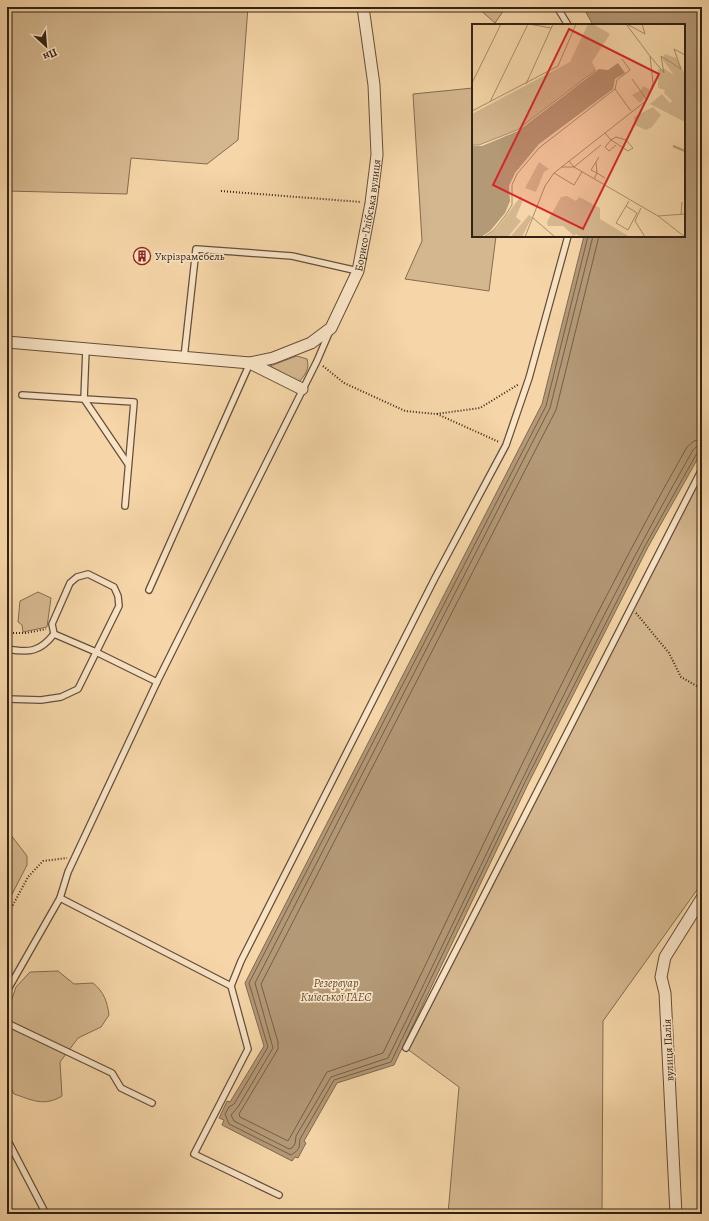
<svg xmlns="http://www.w3.org/2000/svg" width="709" height="1221" font-family="Alegreya,serif">
<style>
.green{fill:#d5b78f;stroke:#846c52}
.water{fill:#b49976;stroke:#80694f}
.lines{fill:none;stroke-linecap:round;stroke-linejoin:round}
.shore{stroke:#745e46;stroke-width:1}
.lane-casing{stroke:#644f3a;stroke-width:8}
.street-casing{stroke:#644f3a;stroke-width:13}
.path{stroke:#332215;stroke-width:2;stroke-dasharray:1 2;stroke-linecap:butt}
.lane{stroke:#f9e4c6;stroke-width:5.5}
.street{stroke:#f9e4c6;stroke-width:11}
.labels{text-anchor:middle;stroke-width:3.5;stroke-linejoin:round;paint-order:stroke}
.street-label{font-size:11px;fill:#332215;stroke:#f9e4c6}
.poi-label{font-size:11px;fill:#332215;stroke:#f9e4c6;text-anchor:start}
.water-label{font-size:12px;font-style:italic;fill:#604c37;stroke:#f9e4c6}
.inset-river{fill:none;stroke:#b49976;stroke-width:2}
.inset-road{fill:none;stroke:#a88e6d;stroke-width:1}
.view{fill:#d62828;fill-opacity:0.15;stroke:#d62828;stroke-width:2}
.inset-edge{fill:none;stroke:#332215;stroke-width:2}
</style>
<rect width="100%" height="100%" fill="#f6d6a8"/>
<filter id="stains"><feTurbulence type="fractalNoise" baseFrequency=".005" numOctaves="4"/><feColorMatrix values="0 0 0 0 .2 0 0 0 0 .09 0 0 0 0 .02 0 0 0 .5 -.17"/></filter>
<radialGradient id="worn" r=".72"><stop offset=".6" stop-color="#630" stop-opacity="0"/><stop offset="1" stop-color="#630" stop-opacity=".3"/></radialGradient>
<g class="green">
<polygon points="7,7 248,7 238,140 207,164 131,158 127,194 7,191"/>
<polygon points="477,7 506,7 495,23"/>
<polygon points="473,88 473,236 496,236 489,291 405,279 422,241 413,94"/>
<path d="M 297,356 L 307,359 C 310,369 305,375 299,382 L 270,366 Z"/>
<polygon points="702,469 702,883 603,1021 602,1214 448,1214 459,1087 406,1048"/>
<polygon points="38,592 51,598 47,627 23,632 22,625 18,622 20,601"/>
<polygon points="7,830 27,856 27,865 7,904"/>
<path d="M 58,971 L 74,984 L 93,983 C 104,992 107,1001 109,1015 L 101,1027 L 78,1038 L 60,1062 L 62,1096 C 44,1107 32,1100 14,1094 L 7,1080 L 7,1013 L 16,987 L 30,972 Z"/>
</g>
<polygon class="water" points="583,7 702,7 702,451 648,547 529,782 394,1065 337,1083 304,1141 306,1143 298,1158 295,1157 292,1161 222,1125 224,1120 219,1118 227,1101 230,1102 264,1046 245,983 542,404 584,236 684,236 684,25 593,25"/>
<g class="lines">
<g class="shore">
<path d="M 588,236 L 546,406 L 249,983 L 268,1047 L 234,1104 L 229,1107 L 225,1114 L 229,1124 L 291,1155 C 300,1149 299,1149 300,1139 L 334,1080 L 391,1062 L 526,780 L 645,546 L 697,453 L 702,450"/>
<path d="M 593,236 L 550,408 L 255,983 L 273,1048 L 238,1107 L 231,1115 L 234,1121 L 289,1149 L 292,1148 L 295,1144 L 296,1136 L 331,1077 L 388,1058 C 488,854 581,647 693,450 L 697,446 L 702,445"/>
<path d="M 599,236 L 556,410 L 261,984 L 278,1042 L 278,1049 L 239,1114 L 240,1117 L 288,1141 L 327,1072 L 383,1053 C 482,849 576,643 687,447 L 694,441 L 702,439"/>
</g>
<g class="lane-casing">
<g id="lane">
<polyline points="557,7 568,25"/>
<polyline points="86,349 84,399 134,402 125,506"/>
<polyline points="184,358 196,249 292,256 358,271"/>
<polyline points="22,395 84,399 128,464"/>
<polyline points="149,590 250,363"/>
<path d="M 7,649 C 29,653 40,652 54,634 L 96,652 L 157,682"/>
<polyline points="7,699 41,700 61,697 78,689 119,606 118,596 114,587 88,574 77,577 70,583 52,624 54,634"/>
<polyline points="60,898 231,986 248,1049 194,1154 279,1195"/>
<polyline points="231,986 241,961 435,578 506,445 529,378 568,236"/>
<polyline points="7,991 60,898 68,872 157,682 317,361 329,333"/>
<polyline points="7,1023 112,1073 121,1088 152,1103"/>
<polyline points="406,1048 702,469"/>
<polyline points="7,1139 46,1214"/>
</g>
</g>
<g class="street-casing">
<g id="street">
<path id="s1" d="M 7,342 L 250,363 L 273,358 L 311,343 L 331,328 L 358,271 L 371,203 L 377,155 L 374,85 L 363,7"/>
<polyline points="250,363 302,389"/>
<polyline points="676,1214 665,993 661,977 665,957 702,898"/>
</g>
</g>
<g class="path">
<polyline points="221,191 361,202"/>
<polyline points="323,366 344,383 405,411 436,414 480,408 519,384"/>
<polyline points="437,414 499,442"/>
<polyline points="636,613 669,653 681,677 702,689"/>
<polyline points="7,633 26,633 46,629"/>
<polyline points="7,916 28,877 43,861 67,858"/>
</g>
<use href="#lane" class="lane"/>
<use href="#street" class="street"/>
</g>
<defs>
<g id="building-ring" transform="scale(0.9)"><circle r="9.5" fill="#f9e4c6" stroke="#8f2418" stroke-width="1.5"/><path d="M-4-6H4V6H1V3H-1V6H-4ZM-2.5-4.3h1.7v1.8h-1.7ZM.8-4.3h1.7v1.8H.8ZM-2.5-1h1.7V.8h-1.7ZM.8-1h1.7V.8H.8Z" fill="#8f2418"/></g>
</defs>
<g fill-rule="evenodd">
<use href="#building-ring" x="142" y="256"/>
</g>
<g class="labels">
<g class="street-label">
<text dy="4" stroke="none"><textPath href="#s1" startOffset="453">Борисо-Глібська вулиця</textPath></text>
<text transform="translate(668 1050) rotate(-93)" y="4">вулиця Палія</text>
</g>
<g class="poi-label">
<text x="155" y="260">Укрізрамебель</text>
</g>
<g class="water-label">
<text x="336" y="987">Резервуар<tspan x="336" dy="14">Київської ГАЕС</tspan></text>
</g>
</g>
<g transform="translate(472 24)">
<rect width="213" height="213" fill="#f6d6a8"/>
<path d="M 116,0 L 121,0 L 138,10 L 120,38 L 124,46 L 45,106 L 7,121 L 0,121 L 0,90 L 98,38 ZM 193,30 L 204,34 L 213,50 L 213,98 L 178,80 L 190,70 L 198,79 L 200,77 L 192,69 L 193,66 L 186,64 L 186,45 L 193,45 L 202,51 L 190,35 ZM 171,62 L 177,65 L 177,69 L 168,79 L 160,71 L 169,66 ZM 181,83 L 189,91 L 180,103 L 174,106 L 163,101 L 162,93 ZM 67,138 L 77,145 L 72,148 L 64,168 L 53,164 ZM 49,172 L 51,176 L 44,193 L 49,197 L 36,213 L 14,213 L 25,204 ZM 95,172 L 104,177 L 107,173 L 128,184 L 128,195 L 158,213 L 109,213 L 104,210 L 102,212 L 91,202 L 76,202 L 75,198 L 89,173 ZM 57,191 L 60,193 L 50,213 L 38,213 Z" fill="#d5b78f"/>
<path d="M 146,39 L 153,49 L 143,55 L 141,65 L 67,120 L 43,149 L 37,162 L 38,177 L 33,189 L 18,207 L 9,213 L 0,213 L 0,122 L 10,122 L 46,107 L 127,45 L 136,46 Z" fill="#b49976"/>
<path class="inset-river" d="M 201,122 L 213,127"/>
<path class="inset-road" d="M 57,0 L 79,4M 154,0 L 178,32M 155,0 L 173,10 L 170,0M 150,35 L 158,46 L 145,56 L 143,65 L 159,87M 160,55 L 175,76M 0,59 L 29,0M 54,60 L 81,0M 18,78 L 56,0M 0,87 L 86,42 L 104,0M 133,109 L 139,116 L 144,113 L 154,116 L 161,124 L 156,127 L 139,116 L 133,123 L 137,127 L 144,121M 0,121 L 7,121 L 45,106 L 124,46M 97,137 L 102,143 L 129,121M 124,138 L 125,149 L 133,154M 89,143 L 102,143 L 186,192 L 213,213M 82,149 L 102,161 L 110,148M 122,155 L 125,149 L 119,146 L 127,133M 154,182 L 165,189 L 156,206 L 144,199 L 157,177M 169,184 L 163,197 L 173,213M 209,191 L 210,178M 186,192 L 213,190M 61,194 L 83,213M 12,213 L 22,206 L 33,192 L 40,181 L 40,161 L 45,150 L 67,124 L 143,65M 53,213 L 73,162 L 82,149 L 175,76 L 181,59 L 178,32 L 192,49 L 189,32 L 209,45 L 202,25 L 213,31"/>
<path class="view" d="M 97,5 L 187,50 L 111,205 L 21,161 Z"/>
<rect width="213" height="213" class="inset-edge"/>
</g>
<rect width="709" height="1221" fill="none" stroke="#f6d6a8" stroke-width="24"/>
<rect x="8" y="8" width="693" height="1205" fill="none" stroke="#332215" stroke-width="2"/>
<rect x="12" y="12" width="685" height="1197" fill="none" stroke="#332215"/>
<g transform="translate(46 46) rotate(154)" stroke="#f9e4c6" stroke-width="3" paint-order="stroke">
<path d="M0-3L7 15L0 10L-7 15Z" fill="#332215"/>
<text y="-6" font-size="11" font-weight="bold" text-anchor="middle" fill="#332215">Пн</text>
</g>
<rect width="100%" height="100%" filter="url(#stains)"/>
<rect width="100%" height="100%" fill="url(#worn)"/>
</svg>
